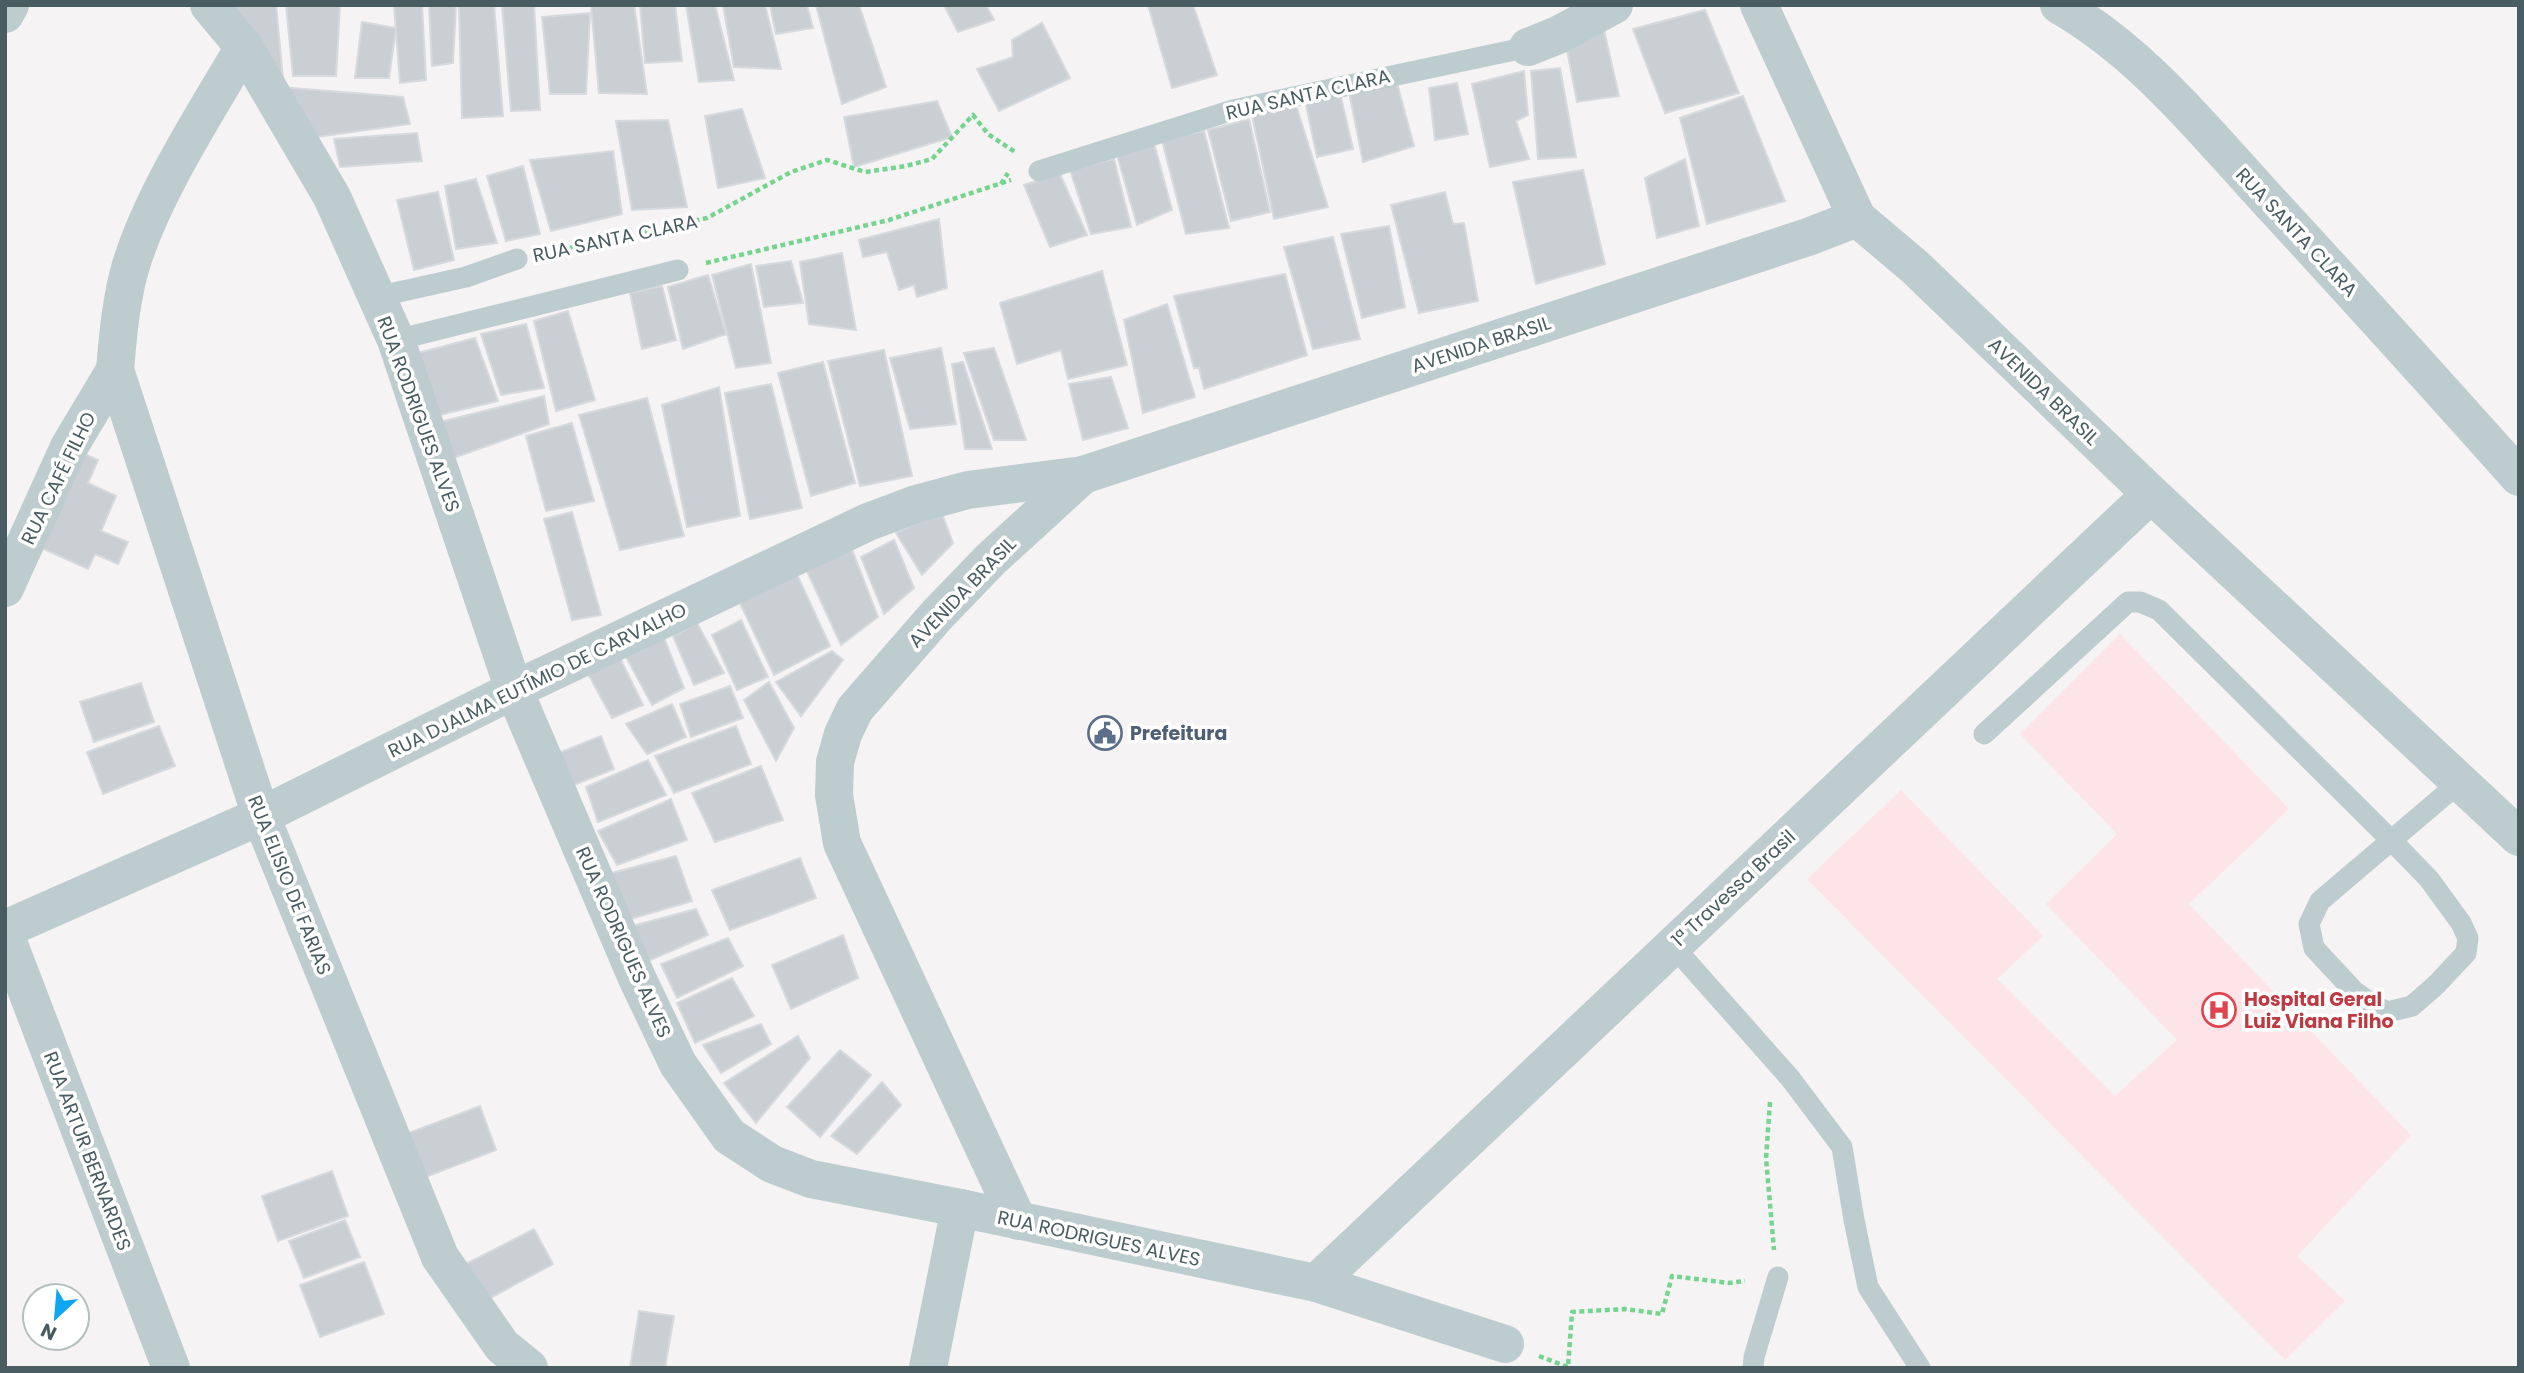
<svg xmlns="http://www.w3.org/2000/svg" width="2524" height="1373" font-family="Poppins,sans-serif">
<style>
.medical{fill:#fde4e8}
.building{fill:#c9cfd2;stroke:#d6dade;stroke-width:2}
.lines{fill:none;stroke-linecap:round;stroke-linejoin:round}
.path{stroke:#75d48f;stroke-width:4.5;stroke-dasharray:5 3.5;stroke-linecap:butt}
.service{stroke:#bdcccf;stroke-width:21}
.minor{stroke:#bdcccf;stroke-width:38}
.tertiary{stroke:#bdcccf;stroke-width:38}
.labels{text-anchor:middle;stroke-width:7;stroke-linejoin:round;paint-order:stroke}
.street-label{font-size:19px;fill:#495c62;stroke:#fff}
.service-label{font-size:19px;font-weight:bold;fill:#4e5e75;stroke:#fff;text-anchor:start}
.health-label{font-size:19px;font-weight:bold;fill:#be3a42;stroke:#fff;text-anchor:start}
</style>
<rect width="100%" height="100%" fill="#f5f3f3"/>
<polygon class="medical" points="2120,634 2289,809 2189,904 2411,1135 2297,1256 2345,1301 2285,1360 1807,879 1901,790 2043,936 1997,979 2115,1096 2177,1040 2046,904 2117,834 2020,734"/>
<g class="building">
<polygon points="225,5 276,5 283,78"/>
<polygon points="286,5 340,5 336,76 293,76"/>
<polygon points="394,5 422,5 426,80 400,83"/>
<polygon points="429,5 456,5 453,63 432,66"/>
<polygon points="459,5 494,5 503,116 462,118"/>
<polygon points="502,5 534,5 540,110 511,111"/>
<polygon points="591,5 634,5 647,94 599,93"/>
<polygon points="640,5 675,5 682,61 645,63"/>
<polygon points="686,5 715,5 734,80 699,82"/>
<polygon points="723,5 765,5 781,69 734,67"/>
<polygon points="770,5 807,5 813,28 776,34"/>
<polygon points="816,5 859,5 886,87 842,104"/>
<polygon points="944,5 986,5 994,20 958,32"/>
<polygon points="1148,5 1193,5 1217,75 1172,88"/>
<polygon points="1705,10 1739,93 1665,113 1633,29"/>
<polygon points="590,13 586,94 550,94 542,17"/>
<polygon points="362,22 396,28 389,78 355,78"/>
<polygon points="1042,23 1070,78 999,111 977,69 1013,57 1012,40"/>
<polygon points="1604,30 1619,96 1577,102 1565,40"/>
<polygon points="1560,68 1576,157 1538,159 1531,71"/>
<polygon points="1524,71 1528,115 1516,121 1529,159 1490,167 1472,84"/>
<polygon points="1397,83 1414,146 1363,162 1349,92"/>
<polygon points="1457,83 1468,134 1435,140 1429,88"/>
<polygon points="280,87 403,97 410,124 310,138"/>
<polygon points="1340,93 1353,149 1317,157 1305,100"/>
<polygon points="1743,96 1785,201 1707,224 1680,118"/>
<polygon points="937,101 952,137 854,167 844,117"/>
<polygon points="1296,105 1328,207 1274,219 1252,115"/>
<polygon points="742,109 765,178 718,188 705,116"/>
<polygon points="1249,119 1270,212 1231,221 1208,130"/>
<polygon points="668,120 687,207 632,210 616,121"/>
<polygon points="1204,131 1229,228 1186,234 1162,140"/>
<polygon points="417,133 422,161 340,167 334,139"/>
<polygon points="1154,143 1172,210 1137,225 1117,155"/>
<polygon points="613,151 622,214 551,231 530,160"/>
<polygon points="1114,159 1131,227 1091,234 1070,170"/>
<polygon points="1685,159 1699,226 1657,238 1645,178"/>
<polygon points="523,166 540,234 506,241 487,176"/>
<polygon points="1583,170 1605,264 1536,284 1513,182"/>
<polygon points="1060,174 1087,235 1050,247 1024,185"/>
<polygon points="476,179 497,243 456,249 445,186"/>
<polygon points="438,192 454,260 414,270 397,200"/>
<polygon points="1445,192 1453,224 1464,223 1478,301 1419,313 1391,205"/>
<polygon points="939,219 947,288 917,297 914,285 899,290 887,252 863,257 859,240"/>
<polygon points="1389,226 1405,307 1362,318 1341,234"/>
<polygon points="1333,237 1360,339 1313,349 1284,247"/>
<polygon points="842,253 856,330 809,324 800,262"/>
<polygon points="791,261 803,303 764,307 756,266"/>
<polygon points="751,264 771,363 736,368 712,275"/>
<polygon points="1102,271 1127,365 1068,379 1061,350 1017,364 1000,303"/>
<polygon points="1285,274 1307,355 1204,389 1199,368 1194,368 1174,296"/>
<polygon points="708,275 726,334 683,349 668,287"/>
<polygon points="662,286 676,340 642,349 630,293"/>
<polygon points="1167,304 1195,397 1143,413 1124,320"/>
<polygon points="568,311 595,400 556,411 534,321"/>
<polygon points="526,324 544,388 501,395 481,334"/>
<polygon points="475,338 498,401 439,415 418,353"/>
<polygon points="941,348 956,424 910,429 890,358"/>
<polygon points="994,348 1026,440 994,440 964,353"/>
<polygon points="884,350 912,476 860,486 828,361"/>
<polygon points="823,362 855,483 811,496 778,373"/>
<polygon points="963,362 992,449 965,449 952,364"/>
<polygon points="1111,377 1128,428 1083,440 1069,384"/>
<polygon points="771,384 802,508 750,519 725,393"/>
<polygon points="719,387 740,516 687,527 662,405"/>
<polygon points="544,396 549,424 442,462 432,424"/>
<polygon points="647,398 684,536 620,550 579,415"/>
<polygon points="572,423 594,501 546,511 526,436"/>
<polygon points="69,447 98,460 88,483 116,496 101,531 128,542 118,564 95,554 88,569 28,542"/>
<polygon points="941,511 953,543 922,575 896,533"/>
<polygon points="572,512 601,615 572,620 544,519"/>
<polygon points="894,540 914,588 884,614 861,557"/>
<polygon points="851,547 878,617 841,645 806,569"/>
<polygon points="795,570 830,646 774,675 738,599"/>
<polygon points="741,620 768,677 737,690 712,635"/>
<polygon points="697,623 724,673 694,685 673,636"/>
<polygon points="664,638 684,688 652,705 626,657"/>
<polygon points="832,651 843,660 801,716 776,682"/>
<polygon points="620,658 643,705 612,718 587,672"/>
<polygon points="769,682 794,728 776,761 744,700"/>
<polygon points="141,683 154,722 94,742 80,702"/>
<polygon points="730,686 743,718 691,737 680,704"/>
<polygon points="672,704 686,737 647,754 626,724"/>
<polygon points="159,726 175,766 103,794 87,752"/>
<polygon points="736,726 751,764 674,793 655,756"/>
<polygon points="601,736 614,769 569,787 556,754"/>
<polygon points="648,760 666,795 598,822 586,787"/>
<polygon points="761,766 783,820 715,842 692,793"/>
<polygon points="671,799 687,840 617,865 598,831"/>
<polygon points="676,856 692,901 627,920 608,874"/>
<polygon points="800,858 816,898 730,930 712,890"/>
<polygon points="696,909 708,935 646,962 629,927"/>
<polygon points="843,935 858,978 791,1009 772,965"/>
<polygon points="728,938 743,966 677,998 661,964"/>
<polygon points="732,978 754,1016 695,1043 677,1003"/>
<polygon points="761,1024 771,1044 721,1073 703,1045"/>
<polygon points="798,1036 810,1058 756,1123 724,1083"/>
<polygon points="840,1050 871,1075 820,1137 787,1107"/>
<polygon points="882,1082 901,1105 857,1154 831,1136"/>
<polygon points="480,1106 496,1150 423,1178 406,1134"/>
<polygon points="332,1171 348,1216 278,1241 262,1196"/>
<polygon points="345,1220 360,1257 304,1278 289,1241"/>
<polygon points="534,1229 553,1264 483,1302 464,1265"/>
<polygon points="364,1262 384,1314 320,1337 300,1285"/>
<polygon points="639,1311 674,1316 665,1368 630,1368"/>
</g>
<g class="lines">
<g class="path">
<polyline points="1001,184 1008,173"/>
<polyline points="545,253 707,218 791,172 827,160 865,172 906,166 932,159 973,115 988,134 1015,152"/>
<polyline points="706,263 889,220 1011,180"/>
<polyline points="1770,1102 1766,1158 1774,1250"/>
<polyline points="1539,1356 1568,1367 1572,1312 1625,1309 1662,1314 1672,1276 1729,1283 1745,1281"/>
</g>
<g class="service">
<polyline points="1039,171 1233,110 1528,47"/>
<polyline points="376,297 466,277 517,259"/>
<polyline points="396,340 678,270"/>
<polyline points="1984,734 2128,602 2140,602 2159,610 2393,842 2429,879 2461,923 2468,938 2466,953 2436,985 2412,1006 2388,1012 2377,1007 2354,991 2314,948 2309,924 2320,901 2460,782"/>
<polyline points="1673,946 1790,1078 1842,1147 1854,1220 1868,1287 1920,1368"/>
<polyline points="1753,1368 1754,1357 1778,1277"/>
</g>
<g class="minor">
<polyline points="209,5 244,47 332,197 396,340 514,690 637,978 678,1064 729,1136 772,1164 811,1179 960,1208 1316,1283 1505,1344"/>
<polyline points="1759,5 1857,218"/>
<path d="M 2059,5 C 2141,52 2202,128 2265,197 C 2350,289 2435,383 2519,477"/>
<polyline points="5,14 10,5"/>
<path d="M 244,47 C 205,114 154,191 131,265 C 121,299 118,335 115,370 L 261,816 L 440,1257 L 502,1346 L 529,1368"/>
<polyline points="1528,47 1558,35 1614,5"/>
<polyline points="5,588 69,447 115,370"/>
<polyline points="5,934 171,1368"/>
<polyline points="1018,1221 842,843 834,795 835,762 843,734 855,709 937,615 991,559 1083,475"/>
<polyline points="1316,1283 2151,494"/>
<polyline points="928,1368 960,1208"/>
</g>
<polyline class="tertiary" points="5,929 261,816 514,690 868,522 916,504 968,490 1083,475 1808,237 1857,218 1915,267 2151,494 2519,837"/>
</g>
<defs>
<g id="civic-ring" transform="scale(1.75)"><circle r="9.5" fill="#fff" stroke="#5c6f8a" stroke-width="1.5"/><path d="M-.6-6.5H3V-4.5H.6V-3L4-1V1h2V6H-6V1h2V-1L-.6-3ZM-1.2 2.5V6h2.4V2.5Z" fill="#5c6f8a"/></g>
<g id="hospital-ring" transform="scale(1.75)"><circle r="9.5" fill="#fff" stroke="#e0444e" stroke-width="1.5"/><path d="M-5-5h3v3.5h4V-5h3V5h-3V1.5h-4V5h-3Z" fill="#e0444e"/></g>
</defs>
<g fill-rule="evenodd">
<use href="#civic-ring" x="1105" y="733"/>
<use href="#hospital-ring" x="2219" y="1010"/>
</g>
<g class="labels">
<g class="street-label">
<text transform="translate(1308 94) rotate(-13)" y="7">RUA SANTA CLARA</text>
<text transform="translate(2297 232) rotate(47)" y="7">RUA SANTA CLARA</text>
<text transform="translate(615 238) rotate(-12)" y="7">RUA SANTA CLARA</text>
<text transform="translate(1481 344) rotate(-18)" y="7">AVENIDA BRASIL</text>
<text transform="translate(2044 391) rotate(44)" y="7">AVENIDA BRASIL</text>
<text transform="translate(419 414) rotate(70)" y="7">RUA RODRIGUES ALVES</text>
<text transform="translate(58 478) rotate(-64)" y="7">RUA CAFÉ FILHO</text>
<text transform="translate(962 592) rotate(-46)" y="7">AVENIDA BRASIL</text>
<text transform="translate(537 680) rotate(-26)" y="7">RUA DJALMA EUTÍMIO DE CARVALHO</text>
<text transform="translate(290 885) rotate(68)" y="7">RUA ELISIO DE FARIAS</text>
<text transform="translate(1733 888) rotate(-43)" y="7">1ª Travessa Brasil</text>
<text transform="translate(624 942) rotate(66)" y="7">RUA RODRIGUES ALVES</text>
<text transform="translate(88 1151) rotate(69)" y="7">RUA ARTUR BERNARDES</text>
<text transform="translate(1099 1238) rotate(12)" y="7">RUA RODRIGUES ALVES</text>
</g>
<g class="service-label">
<text x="1130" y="740">Prefeitura</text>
</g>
<g class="health-label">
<text x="2244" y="1006">Hospital Geral<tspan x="2244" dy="22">Luiz Viana Filho</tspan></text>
</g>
</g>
<rect width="2524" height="1373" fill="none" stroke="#495c62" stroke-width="14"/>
<g transform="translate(56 1317) rotate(206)"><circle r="33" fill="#ffffff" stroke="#b6bec0" stroke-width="2"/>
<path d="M0-5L12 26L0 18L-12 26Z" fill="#0fa7f2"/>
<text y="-10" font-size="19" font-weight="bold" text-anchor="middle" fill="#495c62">N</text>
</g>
</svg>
